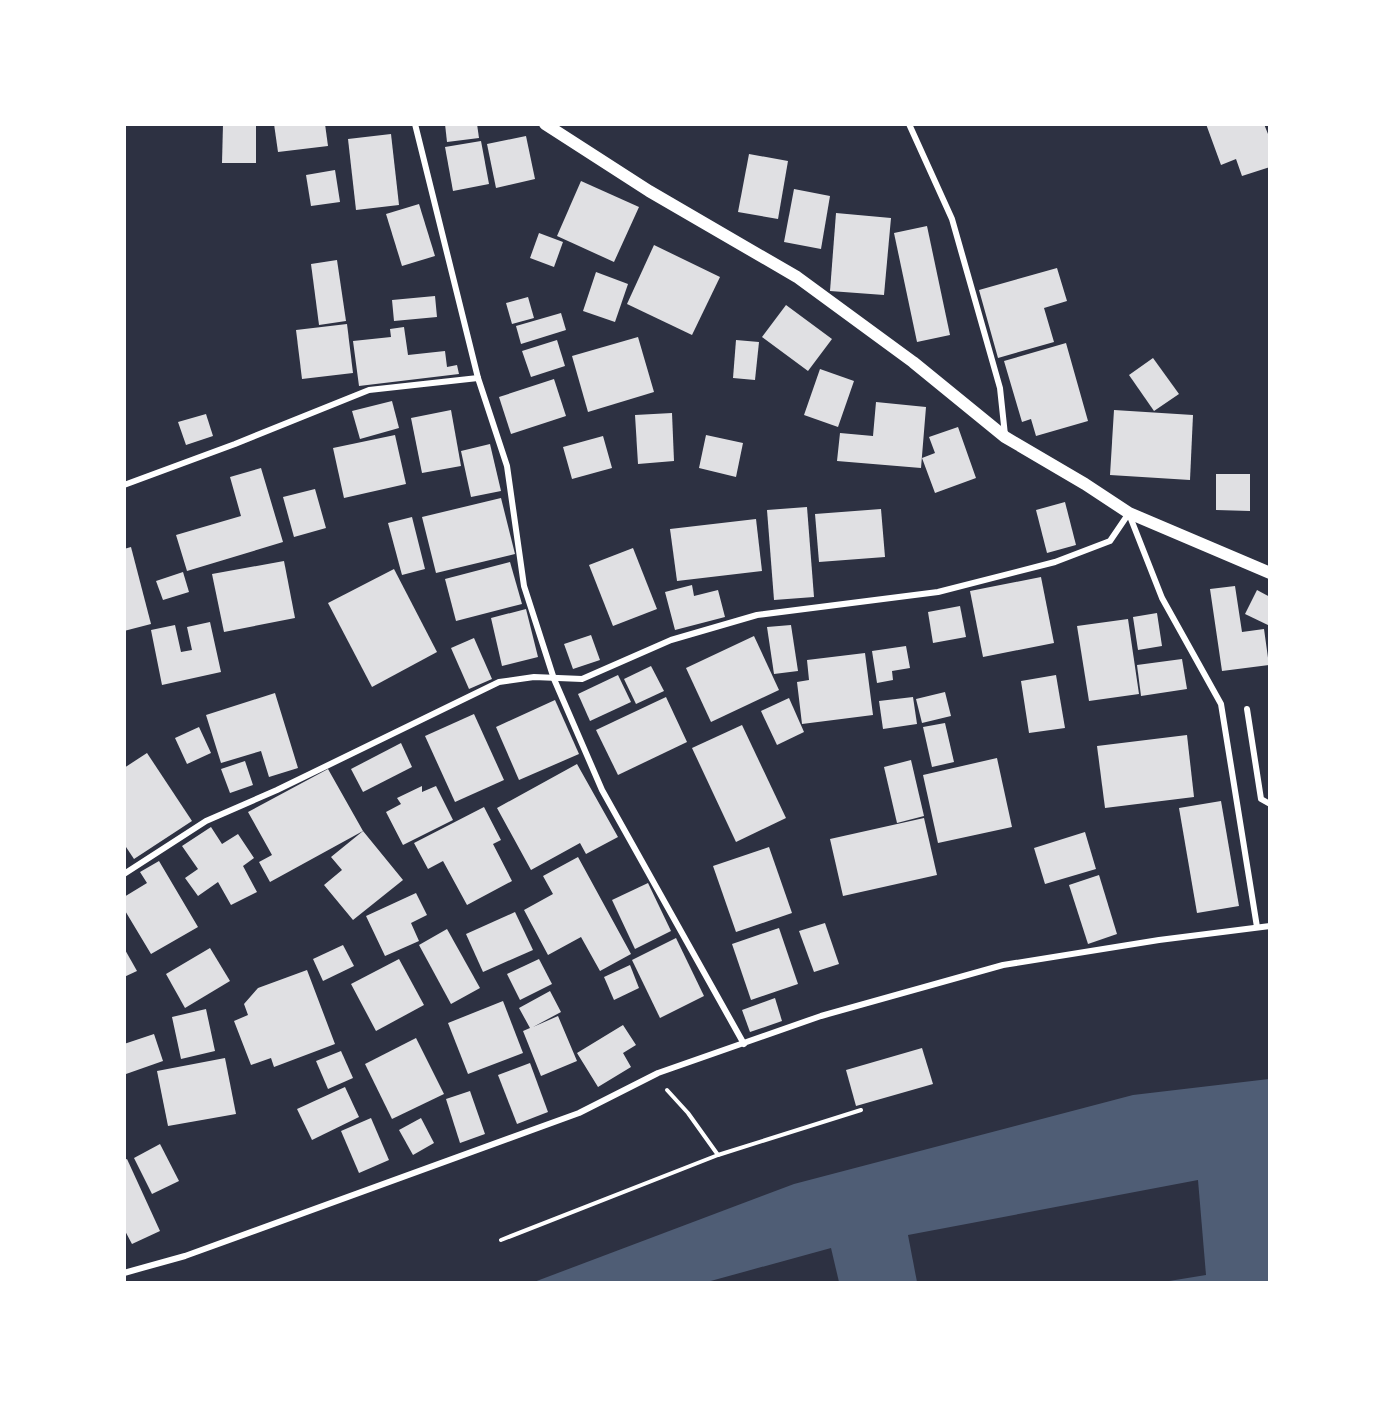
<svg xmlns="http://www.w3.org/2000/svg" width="1394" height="1407" font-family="'IBM Plex Sans',sans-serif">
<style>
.water{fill:#4f5d75}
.pier{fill:#2d3142}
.building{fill:#e0e0e3}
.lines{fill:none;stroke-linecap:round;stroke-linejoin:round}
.path{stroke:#fff;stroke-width:4}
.minor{stroke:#fff;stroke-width:6}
.secondary{stroke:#fff;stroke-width:12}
</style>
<rect width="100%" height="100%" fill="#2d3142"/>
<polygon class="water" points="1269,1079 1269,1282 534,1282 794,1184 1133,1095"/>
<g class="pier">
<polygon points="1198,1180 1206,1275 1163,1282 917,1282 908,1235"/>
<polygon points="831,1248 839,1282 707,1282"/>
</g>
<g class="building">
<polygon points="223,124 256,124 256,163 222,163"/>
<polygon points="274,124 325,124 328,146 278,152"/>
<polygon points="445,124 477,124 479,138 447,142"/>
<polygon points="1206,124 1264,124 1270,139 1270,167 1242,176 1236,159 1221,165"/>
<polygon points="391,134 399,205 356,210 348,139"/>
<polygon points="526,136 535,179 496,188 487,144"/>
<polygon points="481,141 489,184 453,191 445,147"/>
<polygon points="749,154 788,161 778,219 738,212"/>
<polygon points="335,170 340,202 311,206 306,175"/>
<polygon points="581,181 639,207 614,262 557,236"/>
<polygon points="794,189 830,196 821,249 784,242"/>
<polygon points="419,204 435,256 402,266 386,214"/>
<polygon points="836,213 891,218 884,295 830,291"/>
<polygon points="927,226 950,335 917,342 894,233"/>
<polygon points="539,233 563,242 554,267 530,258"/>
<polygon points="654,245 720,277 692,335 627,304"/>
<polygon points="337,260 346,321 319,325 311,264"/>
<polygon points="1057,268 1067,301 1044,308 1054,342 998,358 979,290"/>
<polygon points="596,272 628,284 615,322 583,311"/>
<polygon points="435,296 437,317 394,321 392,300"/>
<polygon points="528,297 534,318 512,324 506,303"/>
<polygon points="786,305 832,339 808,371 762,337"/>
<polygon points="561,313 566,330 521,344 516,326"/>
<polygon points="347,324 353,373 302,379 296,330"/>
<polygon points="404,327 408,355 445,351 447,367 457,365 459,374 359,386 353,341 391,337 390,329"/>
<polygon points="638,337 654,392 588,412 572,356"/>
<polygon points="557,340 565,366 531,377 522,351"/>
<polygon points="736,340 759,342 755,380 733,378"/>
<polygon points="1066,343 1088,421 1036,436 1031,419 1022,422 1004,361"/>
<polygon points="1153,358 1179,394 1154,411 1129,375"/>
<polygon points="820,369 854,381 838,427 804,415"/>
<polygon points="554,379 566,416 511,434 499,397"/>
<polygon points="392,401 399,428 360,439 352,411"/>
<polygon points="876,402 926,407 921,468 837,461 840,433 873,436"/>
<polygon points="451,410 461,466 422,473 411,418"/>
<polygon points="1114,410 1193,415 1190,480 1110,475"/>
<polygon points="672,413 674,461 638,464 635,415"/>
<polygon points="206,414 213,436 186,445 178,422"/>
<polygon points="958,427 976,478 935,493 922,458 935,453 929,437"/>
<polygon points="395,435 406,484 344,498 333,448"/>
<polygon points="706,435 743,443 736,477 699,468"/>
<polygon points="603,436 612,468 572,479 563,447"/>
<polygon points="490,444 501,491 471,497 461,451"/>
<polygon points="261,468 283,542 187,571 176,535 241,516 230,477"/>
<polygon points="1216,474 1250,474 1250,511 1216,510"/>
<polygon points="315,489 326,528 294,537 283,497"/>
<polygon points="501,498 515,554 436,573 422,517"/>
<polygon points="1065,502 1076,545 1047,553 1036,510"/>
<polygon points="807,507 814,597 774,600 767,510"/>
<polygon points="881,509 885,557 819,562 815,514"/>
<polygon points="412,517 425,569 402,575 388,523"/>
<polygon points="756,519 762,571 677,581 670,529"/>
<polygon points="131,547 151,624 124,631 124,549"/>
<polygon points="633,548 657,609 613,626 589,565"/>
<polygon points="284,561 295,618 224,632 212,574"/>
<polygon points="510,562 522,604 456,621 445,579"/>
<polygon points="394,569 437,652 372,687 328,603"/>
<polygon points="183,572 189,592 163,600 156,581"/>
<polygon points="1041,577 1054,643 983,657 970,591"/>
<polygon points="692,585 694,596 718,590 725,617 675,630 665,592"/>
<polygon points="1235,586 1242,632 1264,629 1269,665 1222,671 1210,589"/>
<polygon points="1257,590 1270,597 1270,626 1245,614"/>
<polygon points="960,606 966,637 933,643 928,612"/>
<polygon points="526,609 538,657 502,666 491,618"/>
<polygon points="1157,613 1162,646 1138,650 1133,617"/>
<polygon points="1128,619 1139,694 1089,701 1077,626"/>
<polygon points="210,622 221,672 162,685 151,630 175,625 181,652 192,650 187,627"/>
<polygon points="791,625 798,671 774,674 767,627"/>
<polygon points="591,635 600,660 573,669 564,644"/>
<polygon points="754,636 779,690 711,722 686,668"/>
<polygon points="474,638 492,679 469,689 451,648"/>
<polygon points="906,646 910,668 892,671 893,680 877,683 872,651"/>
<polygon points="865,653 873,715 802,724 797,682 809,680 807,660"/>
<polygon points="1182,659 1187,689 1141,696 1137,665"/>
<polygon points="651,666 664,691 636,704 624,679"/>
<polygon points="618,675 631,702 590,721 578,694"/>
<polygon points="1056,675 1065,728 1029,733 1021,681"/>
<polygon points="945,692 951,716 922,723 916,699"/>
<polygon points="275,693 298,768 269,777 261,751 221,763 206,715"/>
<polygon points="666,697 687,742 618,775 596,730"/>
<polygon points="913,697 917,724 883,729 879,701"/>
<polygon points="789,698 804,732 777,745 761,711"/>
<polygon points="555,700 579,754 519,780 496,727"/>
<polygon points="474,714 504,780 455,802 425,736"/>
<polygon points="945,723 954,762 932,767 923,727"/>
<polygon points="742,725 786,818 736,842 692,748"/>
<polygon points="199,727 211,753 187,764 175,738"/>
<polygon points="1187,735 1194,797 1105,808 1097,746"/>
<polygon points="401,743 412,767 363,792 351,769"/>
<polygon points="147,753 192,821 134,859 124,844 124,768"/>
<polygon points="997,758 1012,827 938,843 923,775"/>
<polygon points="911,760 924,816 897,823 884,767"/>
<polygon points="245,761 253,785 230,793 221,769"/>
<polygon points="577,764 618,837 586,854 580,843 531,870 497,808"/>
<polygon points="328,769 363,831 270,882 259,862 272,855 248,812"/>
<polygon points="422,786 422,792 436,786 453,820 403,845 386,812 401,804 397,798"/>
<polygon points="1221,801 1239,906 1197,913 1179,808"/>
<polygon points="484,807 501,840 493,844 512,881 467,905 443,861 428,869 414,843"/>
<polygon points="924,818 937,875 843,896 830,839"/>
<polygon points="211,827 222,844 238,834 254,858 243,866 257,892 231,905 218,882 198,896 185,878 198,869 182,846"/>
<polygon points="363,831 403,880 353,920 324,885 342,870 331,857"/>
<polygon points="1085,832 1096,869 1045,884 1034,848"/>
<polygon points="769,847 792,913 736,932 713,866"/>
<polygon points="578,857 631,954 600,971 581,937 548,955 524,910 553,894 543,876"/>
<polygon points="159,861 198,927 151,954 124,909 124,897 147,883 140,872"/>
<polygon points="1099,875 1117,934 1088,944 1069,885"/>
<polygon points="648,883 671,931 635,949 612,900"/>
<polygon points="416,893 427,915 411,923 419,941 385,956 366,916"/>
<polygon points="515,912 533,950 483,972 466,934"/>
<polygon points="825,923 839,964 814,972 799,931"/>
<polygon points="779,928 798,984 751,1000 732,944"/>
<polygon points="447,929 480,988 451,1004 419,945"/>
<polygon points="676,938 704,996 660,1018 632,960"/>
<polygon points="343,945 354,966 323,981 313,959"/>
<polygon points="124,948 137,971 124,977"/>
<polygon points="210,948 230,981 185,1008 166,974"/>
<polygon points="399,959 424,1005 376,1031 351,984"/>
<polygon points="539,959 552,984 520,1000 507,974"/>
<polygon points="630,965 639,988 614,1000 604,977"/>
<polygon points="307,970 335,1044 274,1067 271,1058 251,1065 234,1021 248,1015 244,1004 258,988"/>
<polygon points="550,991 561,1012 533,1027 558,1016 577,1061 541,1076 523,1031 530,1028 519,1008"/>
<polygon points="775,998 782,1021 750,1032 742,1010"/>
<polygon points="503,1001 523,1053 468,1074 448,1023"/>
<polygon points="206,1009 215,1051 181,1059 172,1017"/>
<polygon points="623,1025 636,1045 623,1053 631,1067 598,1087 577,1053"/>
<polygon points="154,1034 163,1061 126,1074 124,1044"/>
<polygon points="416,1038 444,1094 392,1119 365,1064"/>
<polygon points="922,1048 933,1084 856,1106 846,1070"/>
<polygon points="341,1051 353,1078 328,1089 316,1061"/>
<polygon points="225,1058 236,1114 168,1126 157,1071"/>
<polygon points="530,1063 548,1112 517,1124 498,1075"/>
<polygon points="345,1087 359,1117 312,1140 297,1109"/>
<polygon points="470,1091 485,1134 460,1143 446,1099"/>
<polygon points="371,1118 389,1160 359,1173 341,1131"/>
<polygon points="421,1118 434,1143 413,1155 399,1130"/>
<polygon points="160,1144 179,1181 152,1194 134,1158"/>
<polygon points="127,1159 160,1231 132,1244 124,1229 124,1160"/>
</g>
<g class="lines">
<g class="path">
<polyline points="667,1090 688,1113 718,1155"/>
<polyline points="501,1240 718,1155 861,1110"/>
</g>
<g class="minor">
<polyline points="415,124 478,378 507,466 524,586 554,679 602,790 744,1044"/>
<polyline points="909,124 952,219 1000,388 1005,435"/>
<polyline points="124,485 235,444 369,390 478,378"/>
<polyline points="1129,514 1162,598 1221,704 1257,927"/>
<polyline points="1247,709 1261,799 1270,804"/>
<polyline points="124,874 206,821 277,790 499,682 534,677 582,679 671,640 757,615 938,592 1055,562 1110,541 1129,513"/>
<polyline points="124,1273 185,1256 579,1113 658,1073 821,1016 1003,965 1159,940 1270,926"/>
</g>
<polyline class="secondary" points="545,124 649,191 797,277 913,362 1005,437 1085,484 1129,513 1270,573"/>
</g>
<rect width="1394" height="1407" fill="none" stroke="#ffffff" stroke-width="252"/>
</svg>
